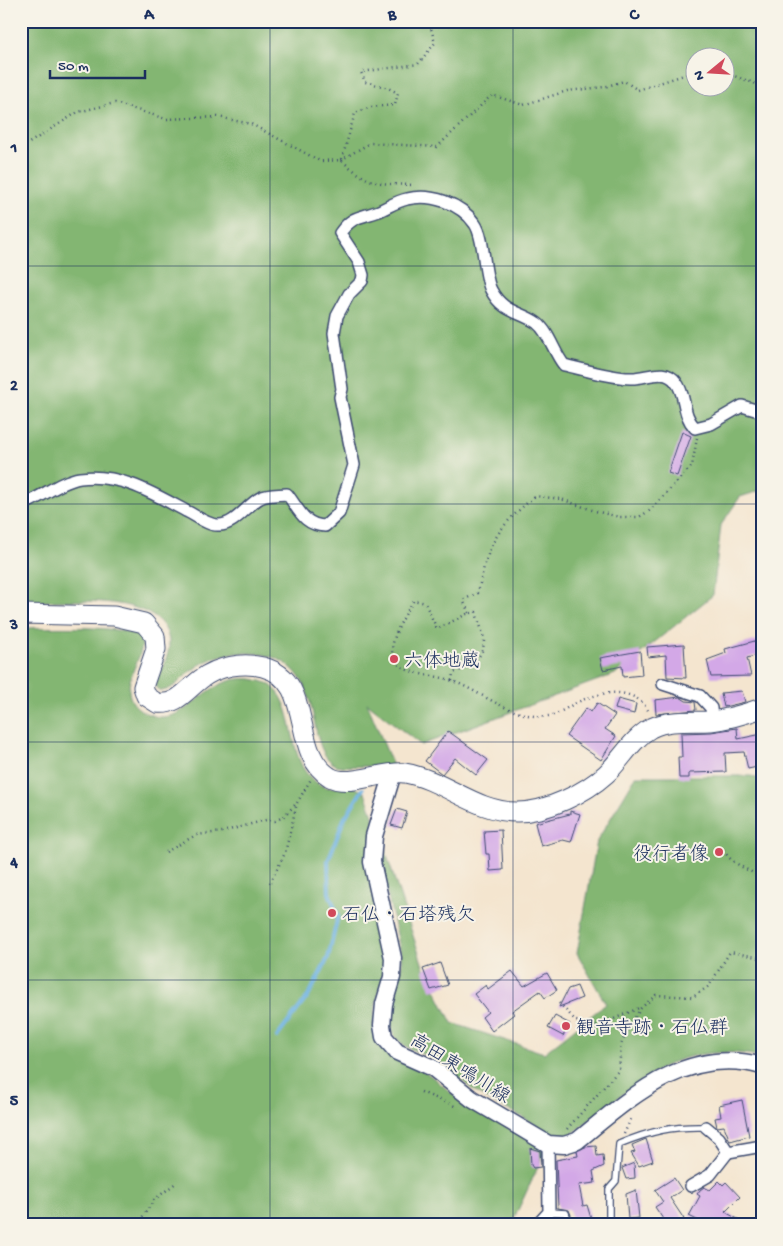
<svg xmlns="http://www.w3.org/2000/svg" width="783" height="1246" font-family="'Gochi Hand','Klee One',sans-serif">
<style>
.forest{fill:#83b672;stroke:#4f7268;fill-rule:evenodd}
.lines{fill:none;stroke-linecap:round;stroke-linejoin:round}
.stream{stroke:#6bb1e2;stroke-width:4}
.building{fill:#d3a8e7}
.lane-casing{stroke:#3c4a6f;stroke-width:8}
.street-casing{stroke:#3c4a6f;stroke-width:14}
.secondary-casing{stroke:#3c4a6f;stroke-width:19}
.primary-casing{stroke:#3c4a6f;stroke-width:21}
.path{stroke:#3c4a6f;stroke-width:2.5;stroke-dasharray:1 4;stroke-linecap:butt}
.lane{stroke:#fff;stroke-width:5.5}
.street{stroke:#fff;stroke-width:11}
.secondary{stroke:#fff;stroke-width:16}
.primary{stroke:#fff;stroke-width:19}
.grid{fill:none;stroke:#1b2f5e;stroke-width:1;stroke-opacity:0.55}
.poi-dot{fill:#d1495b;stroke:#f7f3e8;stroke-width:2}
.labels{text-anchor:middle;stroke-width:4;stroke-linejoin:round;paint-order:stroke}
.poi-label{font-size:19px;fill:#1b2f5e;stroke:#f7f3e8;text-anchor:start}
.street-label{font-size:19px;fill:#1b2f5e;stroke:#f7f3e8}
.neatline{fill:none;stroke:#1b2f5e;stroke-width:2}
.grid-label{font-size:16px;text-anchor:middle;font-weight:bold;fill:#1b2f5e}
</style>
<rect width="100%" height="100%" fill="#f7f3e8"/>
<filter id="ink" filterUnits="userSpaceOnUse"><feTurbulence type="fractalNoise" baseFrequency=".02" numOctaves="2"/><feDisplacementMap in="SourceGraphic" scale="10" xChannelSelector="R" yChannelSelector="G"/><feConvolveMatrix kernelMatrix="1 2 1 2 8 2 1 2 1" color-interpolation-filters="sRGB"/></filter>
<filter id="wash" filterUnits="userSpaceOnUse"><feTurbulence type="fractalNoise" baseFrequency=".0096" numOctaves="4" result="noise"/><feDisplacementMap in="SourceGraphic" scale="20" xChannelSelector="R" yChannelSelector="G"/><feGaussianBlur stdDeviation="1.12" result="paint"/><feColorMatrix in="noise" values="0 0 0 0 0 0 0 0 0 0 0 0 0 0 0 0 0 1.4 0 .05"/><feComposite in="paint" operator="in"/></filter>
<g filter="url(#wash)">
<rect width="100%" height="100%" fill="#f4e5cf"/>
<g class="forest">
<path d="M 21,21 L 762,21 L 762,490 L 740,497 L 721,525 L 713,595 L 615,674 L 421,745 L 367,703 L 393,766 C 381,765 342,768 336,765 C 299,747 334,656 248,653 C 230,652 209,657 194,669 C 183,676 174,691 160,691 L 155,684 C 161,671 170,656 169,641 C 163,590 58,602 21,602 ZM 696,58 L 726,58 L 726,88 L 696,88 Z"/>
<path d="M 21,628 C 41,628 130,624 140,638 C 152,653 104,694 148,714 C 189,732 206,665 261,681 C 299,691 285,753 310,777 C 329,795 332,784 352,787 C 356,787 361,791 365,793 L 373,815 L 385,959 C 385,984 369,1009 375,1034 C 382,1061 411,1062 431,1076 C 444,1086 456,1099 470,1107 C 495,1122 523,1133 545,1152 L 511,1225 L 21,1225 Z"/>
<path d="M 636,776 L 751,776 L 762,780 L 762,1057 C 734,1050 700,1051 674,1062 C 644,1075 600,1112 573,1133 L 563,1136 L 551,1136 C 529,1117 500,1108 476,1092 C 463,1083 452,1070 438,1061 C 422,1051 395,1049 391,1027 C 386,1003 404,981 401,957 C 396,918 379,880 382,841 L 423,966 L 452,1023 L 544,1053 L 606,1004 L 577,953 L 597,841 Z"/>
</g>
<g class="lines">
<polyline class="stream" points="277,1037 309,995 328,958 338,916 329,893 328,861 344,819 363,789"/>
</g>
<g id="blocks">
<g class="building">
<polygon points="682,432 691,436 677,476 668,473"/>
<polygon points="762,639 762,654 747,658 751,676 711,677 707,660 726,653 725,649"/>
<polygon points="684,644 686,678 667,677 666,655 648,657 647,647"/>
<polygon points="640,651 642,675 623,677 622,666 603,670 600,658"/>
<polygon points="742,691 745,702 724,707 721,693"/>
<polygon points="680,697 686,701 695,702 696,710 656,714 655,700"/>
<polygon points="618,699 636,704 634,714 615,709"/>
<polygon points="597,703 615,715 605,729 616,736 601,760 566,736 586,708 591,712"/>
<polygon points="737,728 738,739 762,734 762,766 748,769 744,752 725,753 726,772 689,773 689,778 679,778 678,757 682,757 681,733 711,732"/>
<polygon points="448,731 488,760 476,775 455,758 442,774 425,761"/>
<polygon points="397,809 407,812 402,828 391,825"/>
<polygon points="570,811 580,814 571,842 563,840 541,846 535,823 570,814"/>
<polygon points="501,830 503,870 490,871 489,854 486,854 484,831"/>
<polygon points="440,963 448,985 431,990 423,969"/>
<polygon points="512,971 524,986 547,973 557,990 545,998 540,991 512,1011 514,1014 492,1031 482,1017 488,1012 474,994 486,985 488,989"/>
<polygon points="577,986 582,998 559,1007 568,989"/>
<polygon points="555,1016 570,1024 563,1036 548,1028"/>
<polygon points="742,1100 749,1136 730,1141 724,1126 717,1127 715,1118 721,1117 719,1105"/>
<polygon points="646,1139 653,1161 639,1166 631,1153 635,1152 632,1145"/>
<polygon points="596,1146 597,1156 603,1155 604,1166 593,1171 595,1183 579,1185 583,1206 587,1205 593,1225 575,1225 569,1210 558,1208 556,1160 578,1156 577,1151 585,1147"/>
<polygon points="530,1148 540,1151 541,1167 533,1168 531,1165"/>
<polygon points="634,1163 635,1178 626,1179 622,1168"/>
<polygon points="674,1178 682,1190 670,1198 684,1219 674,1225 667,1225 655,1207 663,1202 655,1190"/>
<polygon points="719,1181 723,1185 726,1182 740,1197 725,1212 749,1225 707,1225 689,1216 700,1196 697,1194 700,1190 704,1187 710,1190"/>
<polygon points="636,1190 639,1218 628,1219 626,1194"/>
</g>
</g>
</g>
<g filter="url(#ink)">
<use href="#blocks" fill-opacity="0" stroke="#3c4a6f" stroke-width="1"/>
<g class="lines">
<g class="lane-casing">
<g id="lane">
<polyline points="549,1212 566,1213 570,1225"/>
<path d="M 609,1225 L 609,1189 L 616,1181 L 619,1144 C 651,1131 671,1126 706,1127"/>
</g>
</g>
<g class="street-casing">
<g id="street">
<path d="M 21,505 C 41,498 60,481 80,478 C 121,473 154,494 188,512 C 196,516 209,526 219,525 C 235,525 247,505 260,498 C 268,494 278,495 287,494 C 299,509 303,525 325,526 L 339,513 L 354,465 L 340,397 L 342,389 L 334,333 L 337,316 L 349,294 L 362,281 L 363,275 L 359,262 L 340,233 C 353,215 360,218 379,211 C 388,207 397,201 407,199 C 430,193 461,203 475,224 C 485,238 483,274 491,290 C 503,313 519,311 537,323 C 549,332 554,353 564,365 C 582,369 614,379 632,378 C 647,378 665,367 676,382 C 687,396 681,413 695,428 L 711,424 L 742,406 L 762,412"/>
<polyline points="663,684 700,696 711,708 712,721"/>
<polyline points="706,1127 719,1138 728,1152 762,1146"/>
<polyline points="691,1186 710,1175 728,1152"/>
<polyline points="537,1225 549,1212 548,1144"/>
</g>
</g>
<g class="secondary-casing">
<path id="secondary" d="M 393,773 L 374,836 L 372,862 L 393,958 L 392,977 L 384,1004 L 382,1025 L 384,1037 L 397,1052 L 433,1068 L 472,1099 L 548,1144 L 564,1145 L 577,1141 C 631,1097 687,1045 762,1066"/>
</g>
<g class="primary-casing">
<path id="primary" d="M 21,614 L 114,616 L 144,623 L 155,636 L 156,649 L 143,687 L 146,696 L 157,703 C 177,706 187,689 201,679 C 218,666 243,662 263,667 C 316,681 289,752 330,777 C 349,788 384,770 405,773 C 445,780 475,812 517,812 C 547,812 585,793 606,774 C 622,759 632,739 651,728 C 669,719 691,722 711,721 C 728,719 745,714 762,708"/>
</g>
<g class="path">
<polyline points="726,73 762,86"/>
<path d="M 21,148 L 78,112 L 115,103 L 166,119 L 218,117 L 251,124 L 320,161 L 341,160 C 372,186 374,183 413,185"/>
<polyline points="342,159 355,113 371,107 395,105 398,93 386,87 365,82 361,72 418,64 435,43 429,21"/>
<polyline points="341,160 370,143 437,147 492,95 523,105 567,91 604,87 624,81 638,90 696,71"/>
<path d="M 469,613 L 463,600 L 478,593 C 488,543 496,529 535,496 L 561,499 L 595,511 L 619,517 L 639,517 L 649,511 L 692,466 L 697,438"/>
<path d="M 452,681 L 453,673 C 468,668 484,659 484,640 C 483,631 478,621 476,612 L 467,614 L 437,629 L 425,603 L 414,600 C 406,613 386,644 394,659 C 404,676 433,674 450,680 C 481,691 513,720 548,716 C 558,715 567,707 576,703 C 600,691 635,685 649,712"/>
<path d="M 724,850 C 730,864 750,870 762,878"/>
<polyline points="166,852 196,835 222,832 266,820 275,821 283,817 297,803"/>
<polyline points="270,883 285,853 297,803 311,779"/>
<polyline points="559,1003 576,1021 598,1026 641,1007"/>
<polyline points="421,1092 457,1107"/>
<polyline points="567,1129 619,1070 621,1045 630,1025 641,1008 656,995 693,997 709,986 730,952 762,958"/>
<polyline points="624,1134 632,1116"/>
<polyline points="137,1225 154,1200 177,1182"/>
</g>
<use href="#lane" class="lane"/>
<use href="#street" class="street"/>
<use href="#secondary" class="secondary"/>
<use href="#primary" class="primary"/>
</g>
</g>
<path class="grid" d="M 270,21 L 270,1225M 513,21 L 513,1225M 21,266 L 762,266M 21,504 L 762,504M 21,742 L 762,742M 21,980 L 762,980"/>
<g class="poi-dot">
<circle cx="394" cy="659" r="5"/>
<circle cx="719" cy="852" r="5"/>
<circle cx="332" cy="913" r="5"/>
<circle cx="566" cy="1026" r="5"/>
</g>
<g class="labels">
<g class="poi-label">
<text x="404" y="666">六体地蔵</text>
<text x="709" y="859" text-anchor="end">役行者像</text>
<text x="342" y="920">石仏・石塔残欠</text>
<text x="576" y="1033">観音寺跡・石仏群</text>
</g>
<g class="street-label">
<text transform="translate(461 1067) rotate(32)" y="7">高田東鳴川線</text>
</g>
</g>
<rect width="783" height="1246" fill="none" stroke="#f7f3e8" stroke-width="55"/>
<g transform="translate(710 72) rotate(252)"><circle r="24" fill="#f7f3e8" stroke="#9fa5b1"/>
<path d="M0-4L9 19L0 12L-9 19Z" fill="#d1495b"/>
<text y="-8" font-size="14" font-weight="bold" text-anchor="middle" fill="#1b2f5e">N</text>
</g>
<path d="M50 70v8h95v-8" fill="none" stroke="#1b2f5e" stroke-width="2.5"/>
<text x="58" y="70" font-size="15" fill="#1b2f5e" stroke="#f7f3e8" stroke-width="4" paint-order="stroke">50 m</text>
<rect x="28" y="28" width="728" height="1190" class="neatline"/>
<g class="grid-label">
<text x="149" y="19">A</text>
<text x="392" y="19">B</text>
<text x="634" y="19">C</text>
<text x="14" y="152">1</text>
<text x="14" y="390">2</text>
<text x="14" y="629">3</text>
<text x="14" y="867">4</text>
<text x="14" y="1105">5</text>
</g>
</svg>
